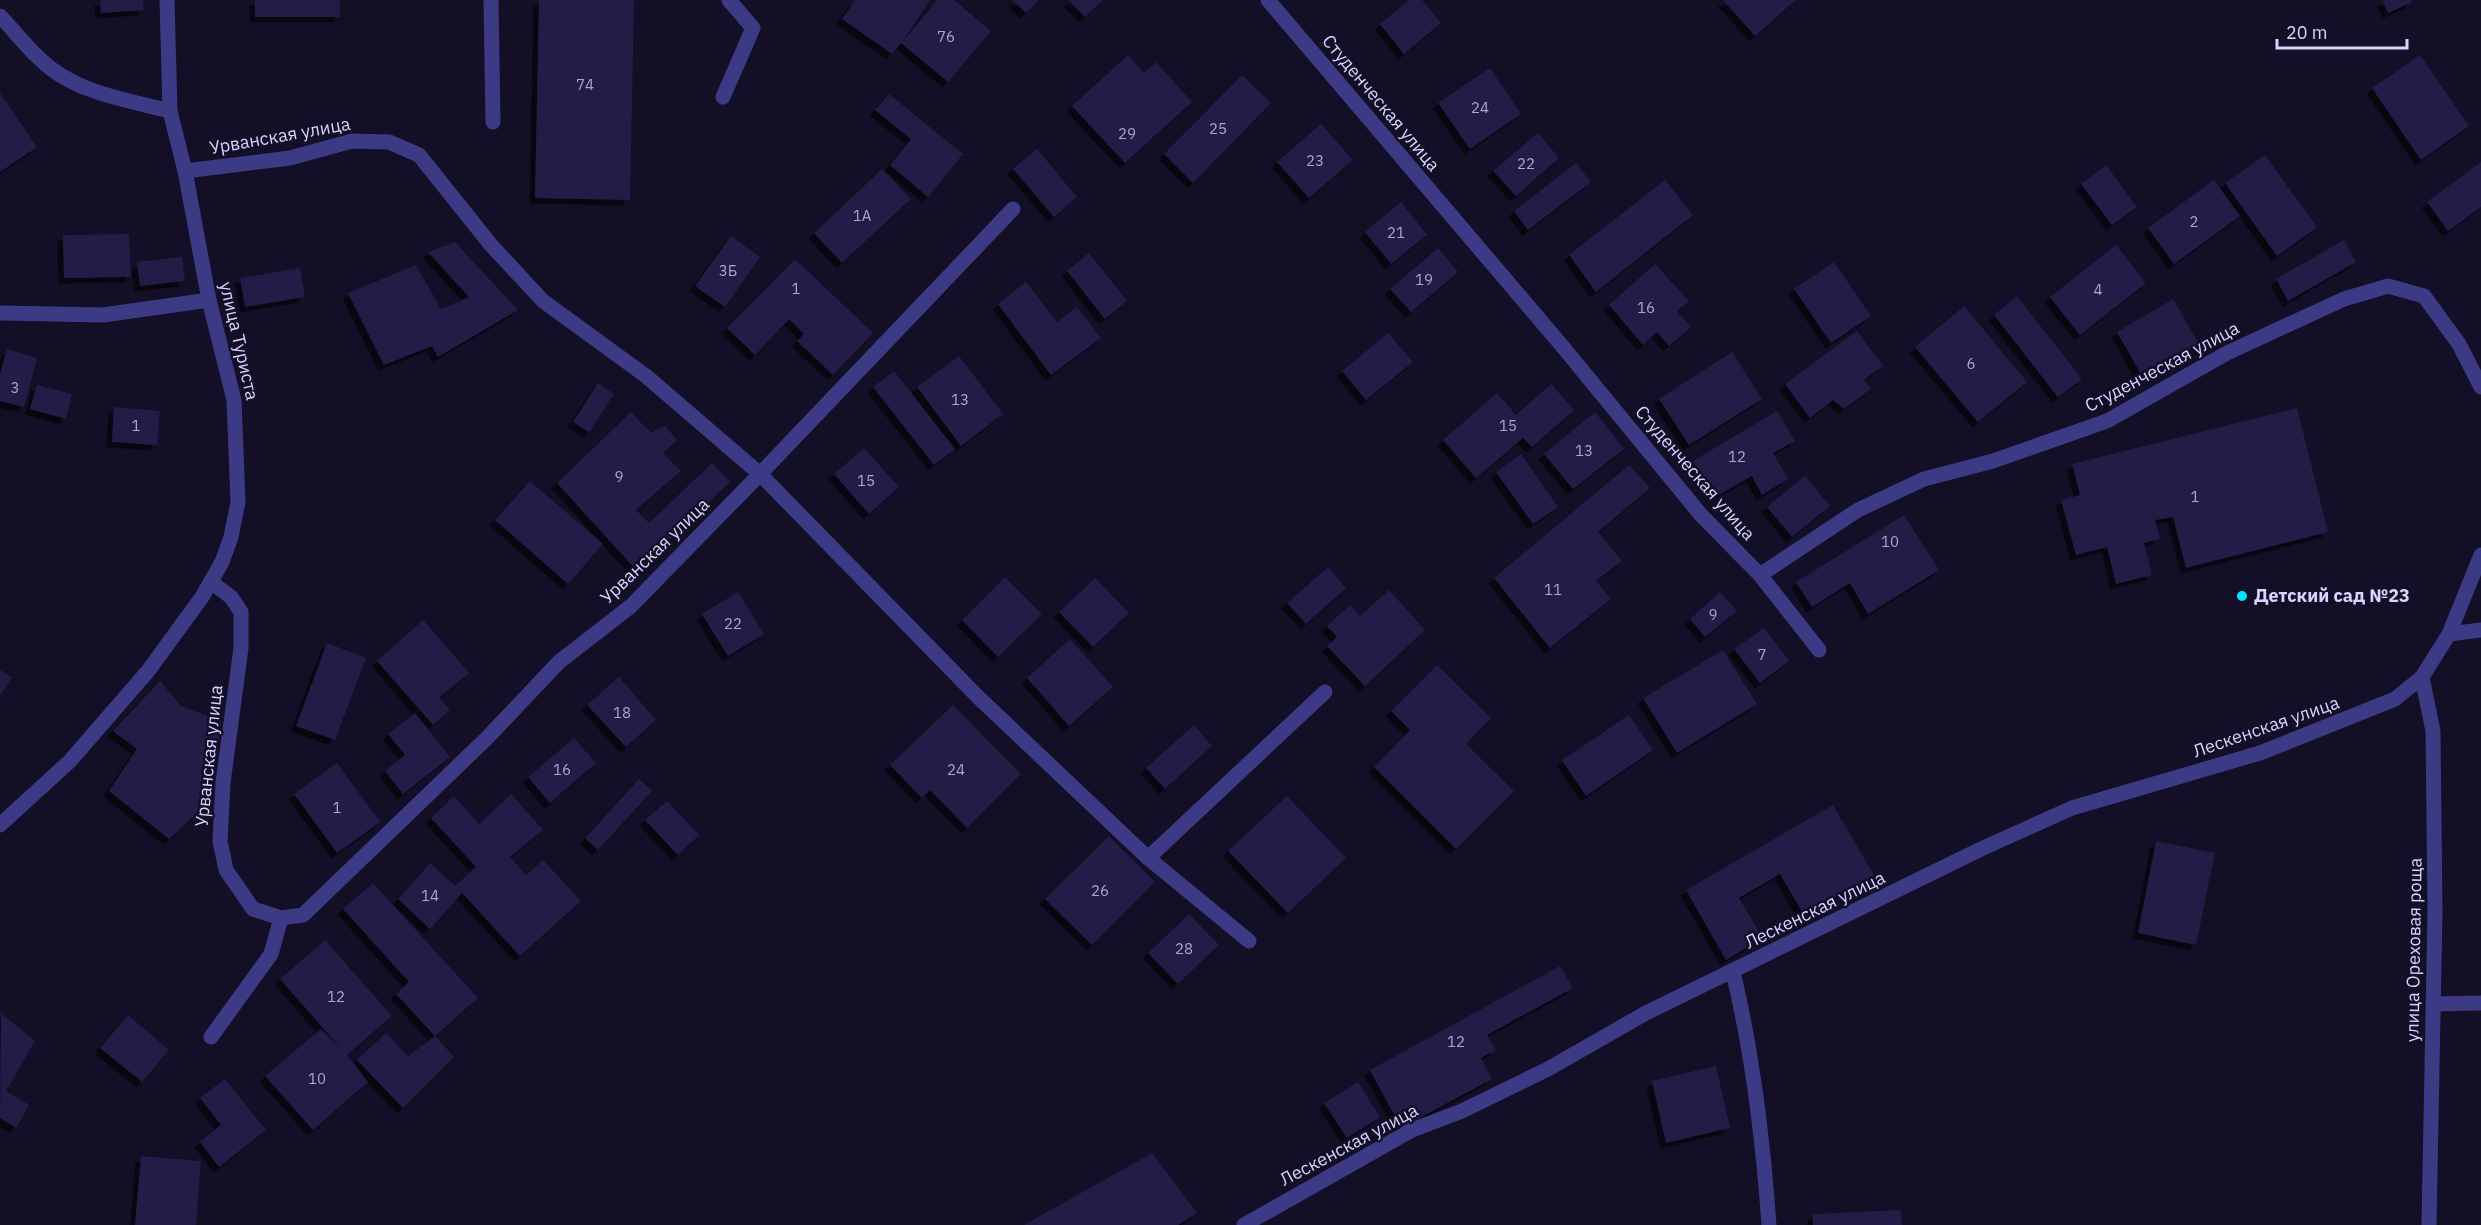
<svg xmlns="http://www.w3.org/2000/svg" width="2481" height="1225" font-family="'IBM Plex Sans',sans-serif">
<style>
.building{fill:#241b47;filter:url(#shadow)}
.lines{fill:none;stroke-linecap:round;stroke-linejoin:round}
.lane{stroke:#3d3a85;stroke-width:15}
.street{stroke:#3d3a85;stroke-width:15}
.poi-dot{fill:#00e5ff;stroke:#130f26;stroke-width:2}
.labels{text-anchor:middle;stroke-width:5;stroke-linejoin:round;paint-order:stroke}
.number-label{font-size:15px;fill:#aca6d1}
.street-label{font-size:18px;fill:#d9d4ff;stroke:#130f26}
.poi-label{font-size:18px;font-weight:bold;fill:#d9d4ff;stroke:#130f26;text-anchor:start}
</style>
<defs>
<filter id="shadow"><feDropShadow dx="-5.5" dy="5.5" stdDeviation="0" flood-color="#0009"/></filter>
</defs>
<rect width="100%" height="100%" fill="#130f26"/>
<g class="building">
<polygon points="100,0 143,0 144,10 101,13"/>
<rect x="255" y="0" width="85" height="17"/>
<polygon points="539,0 634,0 630,200 535,198"/>
<polygon points="855,0 930,0 903,41 937,0 954,0 991,31 948,82 901,43 892,54 842,19"/>
<polygon points="1012,0 1039,0 1026,13"/>
<polygon points="1068,0 1103,0 1085,17"/>
<polygon points="1409,0 1422,0 1441,23 1404,54 1380,24"/>
<polygon points="1723,0 1796,0 1755,36"/>
<polygon points="2382,0 2411,0 2412,2 2388,13"/>
<polygon points="1128,55 1144,73 1156,62 1192,102 1125,163 1072,106"/>
<polygon points="2420,55 2469,126 2421,160 2372,88"/>
<polygon points="1490,68 1521,114 1470,149 1438,103"/>
<polygon points="1242,75 1271,103 1193,183 1164,154"/>
<polygon points="0,93 37,147 0,172"/>
<polygon points="889,94 963,154 928,197 890,165 911,139 875,110"/>
<polygon points="1321,124 1353,160 1309,198 1277,162"/>
<polygon points="1538,133 1559,158 1516,196 1493,171"/>
<polygon points="1037,149 1077,197 1054,217 1013,169"/>
<polygon points="2265,155 2317,227 2277,256 2225,183"/>
<polygon points="2481,162 2481,207 2448,231 2427,202"/>
<polygon points="1576,163 1591,182 1528,230 1514,211"/>
<polygon points="2106,165 2137,207 2112,225 2081,184"/>
<polygon points="882,169 911,199 842,263 814,233"/>
<polygon points="1665,180 1693,215 1596,292 1569,255"/>
<polygon points="2214,180 2240,216 2174,264 2148,228"/>
<polygon points="1401,202 1427,235 1391,264 1365,232"/>
<polygon points="129,234 131,277 64,278 63,235"/>
<polygon points="731,236 760,257 725,307 695,286"/>
<polygon points="2344,240 2356,262 2288,301 2276,279"/>
<polygon points="455,242 518,310 438,357 432,346 384,365 348,293 416,265 441,309 469,297 428,252"/>
<polygon points="2116,245 2146,283 2080,335 2050,297"/>
<polygon points="1438,248 1458,272 1411,312 1390,289"/>
<polygon points="1089,253 1127,301 1105,319 1067,271"/>
<polygon points="182,257 185,281 140,286 137,262"/>
<polygon points="795,259 873,333 833,375 797,341 804,334 789,319 755,355 727,328"/>
<polygon points="1834,262 1871,316 1831,343 1794,289"/>
<polygon points="1655,264 1689,301 1677,311 1691,327 1669,346 1657,332 1643,345 1609,305"/>
<polygon points="300,268 305,297 245,307 240,278"/>
<polygon points="1026,282 1057,322 1077,307 1101,338 1051,375 998,304"/>
<polygon points="2017,296 2082,379 2058,397 1994,315"/>
<polygon points="2173,299 2199,344 2142,376 2117,332"/>
<polygon points="1964,306 2027,382 1978,422 1915,347"/>
<polygon points="1857,331 1883,366 1864,380 1871,389 1844,409 1833,400 1810,418 1785,384"/>
<polygon points="1388,333 1413,362 1366,400 1342,371"/>
<polygon points="7,349 37,358 24,407 0,401 0,374"/>
<polygon points="1732,352 1762,399 1689,445 1659,399"/>
<polygon points="959,356 1003,414 961,446 917,387"/>
<polygon points="894,371 955,449 934,465 873,387"/>
<polygon points="598,383 614,394 589,432 573,422"/>
<polygon points="1551,384 1574,410 1532,447 1523,438 1476,478 1443,440 1497,393 1516,415"/>
<polygon points="37,385 72,394 66,419 30,409"/>
<polygon points="114,407 160,411 157,445 112,442"/>
<polygon points="2297,408 2328,532 2186,568 2173,517 2155,520 2160,539 2144,543 2152,575 2116,584 2107,547 2076,555 2061,500 2080,495 2072,464"/>
<polygon points="1777,411 1795,441 1773,453 1788,479 1762,495 1752,476 1715,497 1693,461"/>
<polygon points="631,412 651,433 665,426 677,440 663,453 681,471 636,510 649,523 712,463 730,482 637,571 557,483"/>
<polygon points="1595,412 1624,449 1573,489 1544,454"/>
<polygon points="864,448 899,487 869,514 834,474"/>
<polygon points="1521,454 1558,507 1533,524 1496,472"/>
<polygon points="1629,465 1650,488 1598,532 1622,561 1596,581 1611,599 1550,648 1494,578"/>
<polygon points="1805,476 1830,506 1792,537 1767,507"/>
<polygon points="530,481 603,544 568,584 495,520"/>
<polygon points="1904,515 1939,570 1868,614 1850,583 1812,607 1796,582"/>
<polygon points="1328,567 1346,588 1306,624 1287,603"/>
<polygon points="1005,577 1042,614 998,657 962,620"/>
<polygon points="1095,578 1129,613 1093,647 1059,612"/>
<polygon points="1389,590 1425,630 1365,686 1327,646 1337,637 1327,626 1350,605 1360,616"/>
<polygon points="738,592 764,634 728,656 702,614"/>
<polygon points="1720,592 1737,611 1705,637 1690,619"/>
<polygon points="423,620 469,673 439,698 450,710 433,725 377,661"/>
<polygon points="1764,628 1789,661 1760,683 1734,649"/>
<polygon points="1070,639 1113,687 1069,726 1027,678"/>
<polygon points="327,643 366,658 335,740 296,726"/>
<polygon points="1723,650 1757,704 1677,753 1643,698"/>
<polygon points="1437,665 1491,718 1466,744 1514,791 1456,849 1374,767 1410,730 1391,711"/>
<polygon points="0,670 12,677 0,696"/>
<polygon points="619,677 656,720 626,747 587,705"/>
<polygon points="160,681 181,706 221,721 212,799 169,839 109,791 137,749 113,731"/>
<polygon points="953,705 1021,774 967,828 930,790 922,798 890,765"/>
<polygon points="415,713 450,757 403,794 385,771 405,755 388,734"/>
<polygon points="1629,715 1653,750 1586,796 1562,760"/>
<polygon points="1194,725 1212,746 1165,789 1146,768"/>
<polygon points="574,738 596,763 550,803 528,777"/>
<polygon points="337,763 380,822 337,853 294,794"/>
<polygon points="639,779 652,791 598,850 585,838"/>
<polygon points="511,794 543,830 510,857 526,875 543,860 581,901 520,956 462,893 430,929 398,899 430,863 455,886 476,867 431,818 454,796 479,824"/>
<polygon points="1287,796 1346,858 1288,913 1228,851"/>
<polygon points="667,801 699,835 678,855 645,820"/>
<polygon points="1833,805 1874,875 1804,915 1780,874 1739,898 1763,938 1726,960 1686,890"/>
<polygon points="1109,836 1155,882 1092,945 1045,899"/>
<polygon points="2156,841 2215,853 2196,945 2138,933"/>
<polygon points="373,883 478,998 435,1036 396,994 409,982 343,909"/>
<polygon points="1189,914 1219,945 1178,984 1148,953"/>
<polygon points="325,940 392,1016 347,1055 368,1082 313,1130 265,1076 321,1029 343,1051 280,979"/>
<polygon points="1560,966 1573,988 1487,1035 1496,1050 1481,1058 1492,1079 1401,1128 1370,1070"/>
<polygon points="1,1013 35,1041 6,1091 29,1105 16,1128 0,1118"/>
<polygon points="128,1015 169,1050 142,1082 100,1048"/>
<polygon points="386,1033 408,1056 435,1036 454,1057 403,1108 357,1060"/>
<polygon points="1716,1066 1730,1128 1666,1143 1652,1081"/>
<polygon points="225,1079 266,1130 219,1167 200,1142 221,1125 200,1098"/>
<polygon points="1358,1082 1380,1117 1347,1138 1324,1103"/>
<polygon points="1152,1153 1197,1213 1178,1225 1024,1225"/>
<polygon points="141,1156 201,1161 196,1225 135,1225"/>
<polygon points="1901,1210 1902,1225 1813,1225 1813,1214"/>
</g>
<g class="lines">
<g class="lane">
<polyline points="491,0 493,122"/>
<polyline points="723,97 753,28 729,0"/>
<polyline points="1013,209 760,474 978,697 1148,858 1325,692"/>
<polyline points="1760,575 1819,650"/>
<polyline points="1148,858 1249,941"/>
<path d="M 1733,972 C 1753,1055 1763,1140 1769,1225"/>
<polyline points="2433,1004 2481,1003"/>
<polyline points="211,1037 271,954 281,918"/>
</g>
<g class="street">
<polyline points="1268,0 1563,347 1701,515 1760,575 1858,510 1924,479 1993,461 2107,421 2227,353 2344,299 2388,286 2424,296 2459,344 2481,387"/>
<path d="M 0,16 C 14,30 26,47 41,60 C 75,93 127,100 170,111"/>
<polyline points="185,171 290,158 352,141 389,142 419,155 491,245 543,301 646,376 760,474 631,606 559,662 487,738 303,915 281,918 253,909 226,870 220,841 223,783 241,648 241,612 231,597 211,582"/>
<polyline points="0,313 103,315 209,300"/>
<polyline points="2449,634 2481,630"/>
<polyline points="2422,677 2433,731 2435,911 2429,1225"/>
<polyline points="0,825 70,761 148,671 202,597 222,562 231,537 238,502 234,400 209,300 185,171 170,111 167,0"/>
<polyline points="1244,1225 1412,1130 1462,1111 1548,1069 1646,1013 1981,849 2072,808 2260,753 2395,699 2422,677 2449,634 2481,555"/>
</g>
</g>
<circle class="poi-dot" cx="2242" cy="596" r="6"/>
<g class="labels">
<g class="number-label">
<text x="946" y="42">76</text>
<text x="585" y="90">74</text>
<text x="1480" y="113">24</text>
<text x="1218" y="134">25</text>
<text x="1127" y="139">29</text>
<text x="1315" y="166">23</text>
<text x="1526" y="169">22</text>
<text x="862" y="221">1А</text>
<text x="2194" y="227">2</text>
<text x="1396" y="238">21</text>
<text x="728" y="276">3Б</text>
<text x="1424" y="285">19</text>
<text x="796" y="294">1</text>
<text x="2098" y="295">4</text>
<text x="1646" y="313">16</text>
<text x="1971" y="369">6</text>
<text x="15" y="393">3</text>
<text x="960" y="405">13</text>
<text x="136" y="431">1</text>
<text x="1508" y="431">15</text>
<text x="1584" y="456">13</text>
<text x="1737" y="462">12</text>
<text x="619" y="482">9</text>
<text x="866" y="486">15</text>
<text x="2195" y="502">1</text>
<text x="1890" y="547">10</text>
<text x="1553" y="595">11</text>
<text x="1713" y="620">9</text>
<text x="733" y="629">22</text>
<text x="1762" y="660">7</text>
<text x="622" y="718">18</text>
<text x="562" y="775">16</text>
<text x="956" y="775">24</text>
<text x="337" y="813">1</text>
<text x="1100" y="896">26</text>
<text x="430" y="901">14</text>
<text x="1184" y="954">28</text>
<text x="336" y="1002">12</text>
<text x="1456" y="1047">12</text>
<text x="317" y="1084">10</text>
</g>
<g class="street-label">
<text transform="translate(1381 103) rotate(50)" y="6">Студенческая улица</text>
<text transform="translate(280 136) rotate(-10)" y="6">Урванская улица</text>
<text transform="translate(239 341) rotate(77)" y="6">улица Туриста</text>
<text transform="translate(2162 367) rotate(-28)" y="6">Студенческая улица</text>
<text transform="translate(1695 473) rotate(49)" y="6">Студенческая улица</text>
<text transform="translate(655 551) rotate(-44)" y="6">Урванская улица</text>
<text transform="translate(2266 727) rotate(-19)" y="6">Лескенская улица</text>
<text transform="translate(209 756) rotate(-84)" y="6">Урванская улица</text>
<text transform="translate(1815 910) rotate(-26)" y="6">Лескенская улица</text>
<text transform="translate(2414 950) rotate(-89)" y="6">улица Ореховая роща</text>
<text transform="translate(1349 1145) rotate(-28)" y="6">Лескенская улица</text>
</g>
<g class="poi-label">
<text x="2254" y="602">Детский сад №23</text>
</g>
</g>
<path d="M2277 39v9h130v-9" fill="none" stroke="#d9d4ff" stroke-width="3"/>
<text x="2286" y="39" font-size="18" fill="#d9d4ff" stroke="#130f26" stroke-width="4.5" paint-order="stroke">20 m</text>
</svg>
